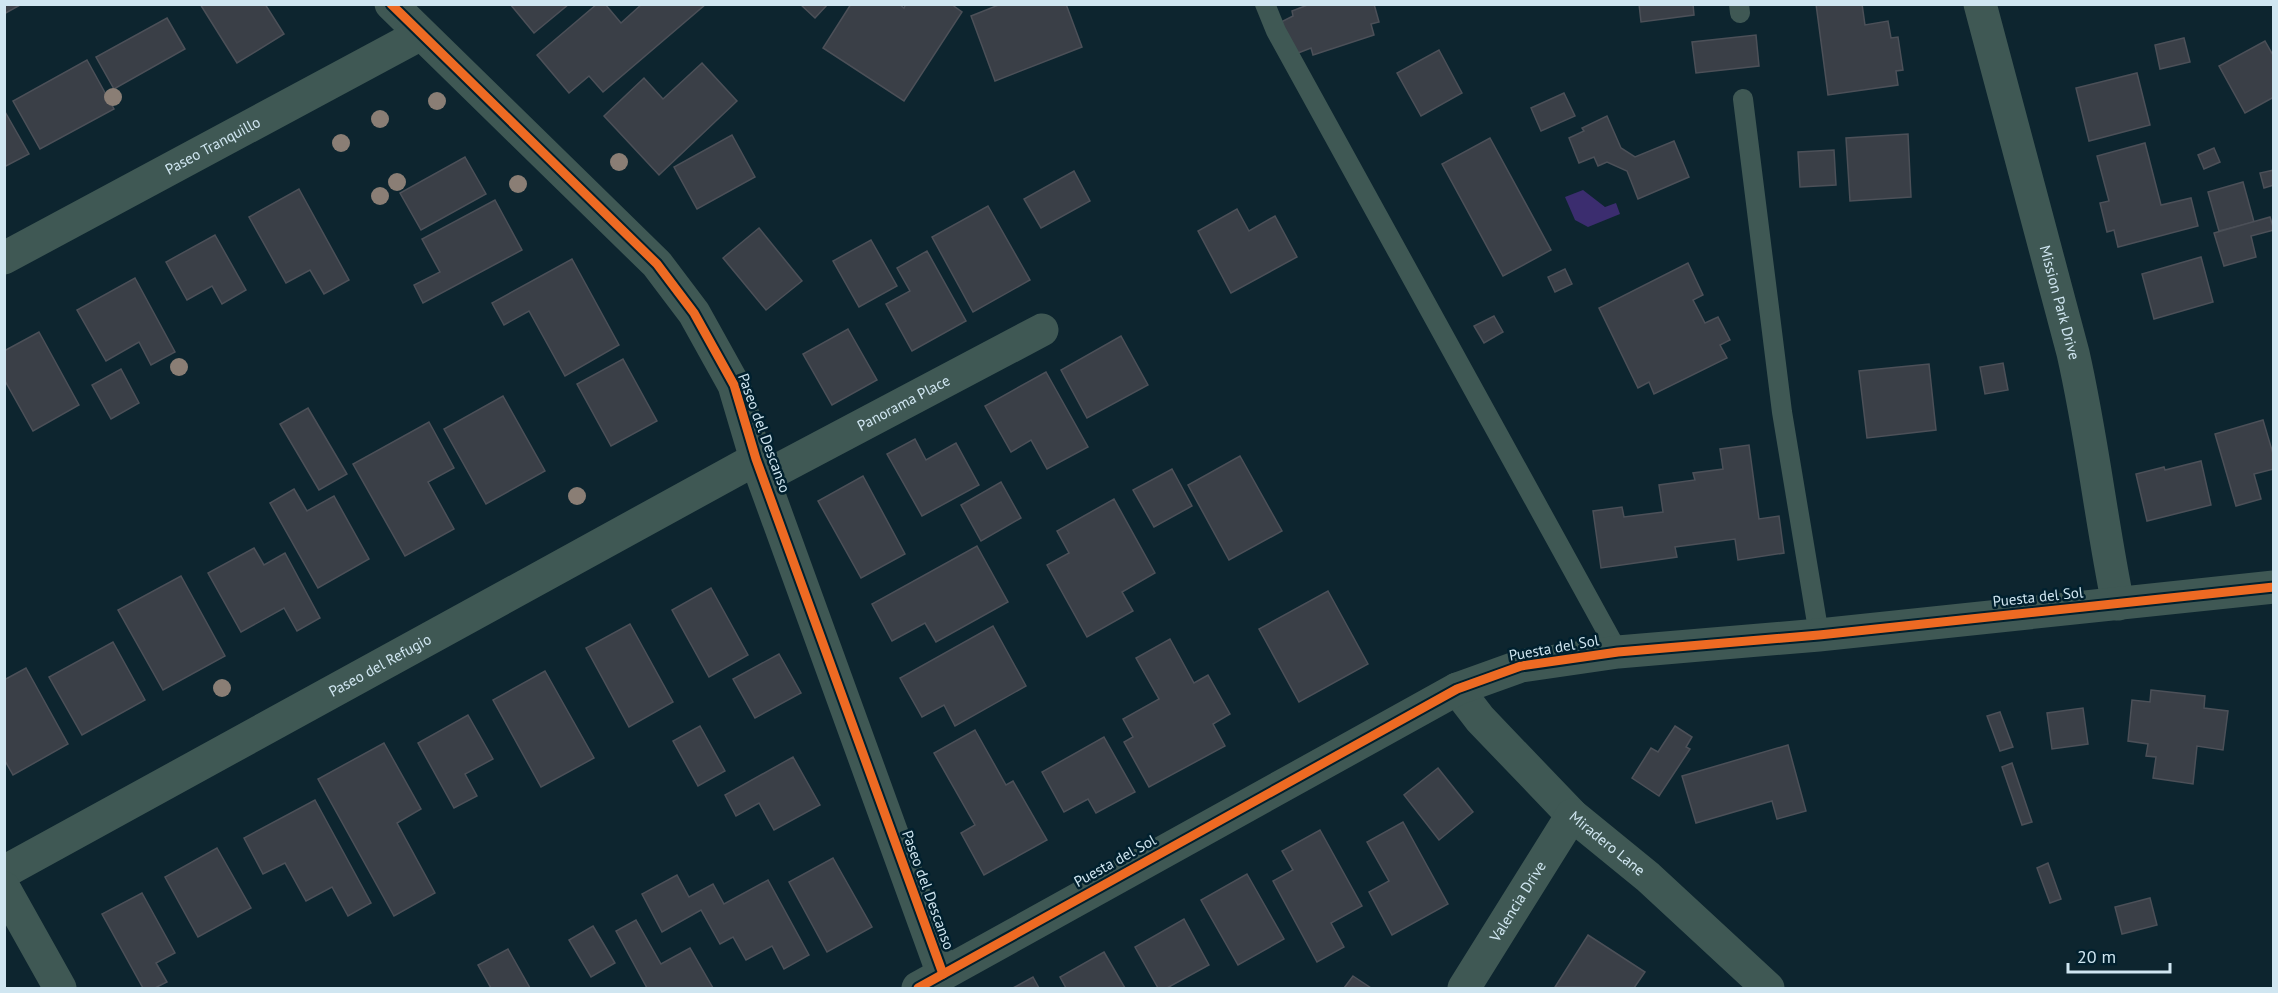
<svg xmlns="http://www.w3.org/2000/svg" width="2278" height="993" font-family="'PT Sans',sans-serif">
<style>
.water{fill:#3b2d6f}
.building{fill:#3a3f47;stroke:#4c5058;stroke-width:1.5}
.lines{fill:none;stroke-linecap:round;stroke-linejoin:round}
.service{stroke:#3f5854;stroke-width:20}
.minor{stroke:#3f5854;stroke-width:33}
.cycleway-casing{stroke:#01202e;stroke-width:13}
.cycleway{stroke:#ed6a23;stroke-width:9}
.tree{fill:#8a7e75}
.labels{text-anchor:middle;stroke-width:5;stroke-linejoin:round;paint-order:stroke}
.street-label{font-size:15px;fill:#d0e6f1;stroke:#01202e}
</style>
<rect width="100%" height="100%" fill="#0d252f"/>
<polygon class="water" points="1583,190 1605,207 1616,203 1620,214 1588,227 1575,220 1565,197"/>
<g class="building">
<polygon points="4,4 22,4 4,14"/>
<polygon points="200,4 265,4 284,34 237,63"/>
<polygon points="510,4 569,4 534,33"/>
<polygon points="597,4 605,4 621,23 642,4 706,4 603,92 589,76 569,93 537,55"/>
<polygon points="800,4 828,4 815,18"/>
<polygon points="851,4 899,4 904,8 906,4 951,4 962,12 904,101 823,48"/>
<polygon points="1001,4 1066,4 1082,47 995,81 971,16"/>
<polygon points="1310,4 1374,4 1379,22 1371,24 1374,35 1313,55 1311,48 1298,53 1281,22 1293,16 1292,11"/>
<polygon points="1639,4 1693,4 1694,15 1641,22"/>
<polygon points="1816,4 1862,4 1865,25 1888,21 1891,38 1898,37 1903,70 1896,71 1898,85 1828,95"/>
<polygon points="167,18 185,49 114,89 96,57"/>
<polygon points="1756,35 1759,66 1696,73 1692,42"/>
<polygon points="2184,38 2190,62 2160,69 2155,45"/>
<polygon points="2265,41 2274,57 2274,97 2245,113 2219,66"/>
<polygon points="1439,50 1462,93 1421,116 1397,73"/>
<polygon points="87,60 114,109 40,149 13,101"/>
<polygon points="702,63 737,101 659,175 604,116 644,78 663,99"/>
<polygon points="2137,73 2150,125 2089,141 2076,88"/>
<polygon points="1564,93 1575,116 1541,131 1531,108"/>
<polygon points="4,110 29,154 4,167"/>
<polygon points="1607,116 1621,148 1635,157 1674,141 1689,177 1638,199 1627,171 1607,162 1598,166 1594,157 1579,163 1569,138 1584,131 1582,128"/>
<polygon points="1908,134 1911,197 1850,201 1846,138"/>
<polygon points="732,135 755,177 697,209 674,167"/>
<polygon points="1490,138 1551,250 1503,276 1442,164"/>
<polygon points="2145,143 2161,205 2191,198 2198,226 2118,247 2114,230 2107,232 2100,203 2109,201 2097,156"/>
<polygon points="2214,148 2220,162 2204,169 2198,155"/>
<polygon points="1834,150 1836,185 1800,187 1798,152"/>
<polygon points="465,157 486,194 421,230 400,193"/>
<polygon points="2274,170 2274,185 2264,188 2260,173"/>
<polygon points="1074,171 1090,201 1041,228 1024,199"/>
<polygon points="2243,182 2254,222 2219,231 2208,192"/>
<polygon points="299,189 349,280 324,294 310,270 286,283 249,217"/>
<polygon points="495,200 522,250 423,303 414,285 440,272 422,239"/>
<polygon points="988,206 1030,280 973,312 932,237"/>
<polygon points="1237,209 1249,231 1275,216 1297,257 1231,293 1198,231"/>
<polygon points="2270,217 2274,230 2251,236 2256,257 2224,266 2214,233"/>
<polygon points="759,228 802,281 766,310 723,258"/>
<polygon points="215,235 246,290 222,304 212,286 187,300 166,262"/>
<polygon points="871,240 897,286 859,307 833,261"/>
<polygon points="927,251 966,321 912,351 886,304 910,291 897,268"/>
<polygon points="2201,257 2213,302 2154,319 2142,274"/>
<polygon points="572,259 619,345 565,376 529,311 504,325 492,303"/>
<polygon points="1688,263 1703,295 1693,300 1705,323 1718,317 1730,340 1720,345 1727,358 1654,394 1649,382 1638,388 1599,308"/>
<polygon points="1565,269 1572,284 1555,292 1548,277"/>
<polygon points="135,278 175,352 151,365 139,342 106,361 77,310"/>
<polygon points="1494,316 1503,332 1484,343 1474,326"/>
<polygon points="848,329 877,380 832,405 803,354"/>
<polygon points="39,332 79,405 33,431 4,379 4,351"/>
<polygon points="1121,336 1148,385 1087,418 1061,370"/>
<polygon points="623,359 657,421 611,446 577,384"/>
<polygon points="2003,363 2008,390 1985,394 1980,367"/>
<polygon points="1929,364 1936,430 1867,438 1859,371"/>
<polygon points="121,369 139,403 111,419 92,385"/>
<polygon points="1046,372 1088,447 1047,469 1031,440 1011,452 985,406"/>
<polygon points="503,396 545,471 486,504 444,429"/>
<polygon points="308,408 347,474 319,490 280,424"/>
<polygon points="2263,420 2274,457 2274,469 2254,474 2261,499 2236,506 2215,434"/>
<polygon points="429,422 454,468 428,482 454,529 405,556 353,464"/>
<polygon points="915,439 926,460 956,443 979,485 922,516 887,454"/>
<polygon points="1749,445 1759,519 1779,516 1784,553 1738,560 1735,539 1675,547 1677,557 1601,568 1593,511 1622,507 1624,517 1663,512 1659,485 1695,480 1693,473 1723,469 1720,449"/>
<polygon points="1240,456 1282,531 1229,560 1188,485"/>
<polygon points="2201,461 2211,505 2147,521 2136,474 2164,467 2165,470"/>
<polygon points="1172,469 1192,506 1154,527 1133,490"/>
<polygon points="863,476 905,554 861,578 818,501"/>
<polygon points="1001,482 1021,518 981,541 961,505"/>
<polygon points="294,489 307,511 334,496 369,559 318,588 270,503"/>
<polygon points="1114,499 1155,573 1122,592 1133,611 1087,637 1047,565 1069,553 1057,531"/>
<polygon points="977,546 1008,602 936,642 925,623 892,641 872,604"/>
<polygon points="254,548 264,565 285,553 320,618 297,631 284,608 241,632 208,573"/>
<polygon points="181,576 225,656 163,690 118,610"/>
<polygon points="711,588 748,655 709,677 672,610"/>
<polygon points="1328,591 1368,664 1299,702 1259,629"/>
<polygon points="630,624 673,702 629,727 586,648"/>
<polygon points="993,626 1026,686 955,726 944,705 922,717 900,678"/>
<polygon points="1170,639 1194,683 1208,675 1230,714 1213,724 1225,746 1149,787 1124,742 1133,737 1123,719 1159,699 1136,658"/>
<polygon points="113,642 145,700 82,735 49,677"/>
<polygon points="779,654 801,693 755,718 733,679"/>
<polygon points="26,668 68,744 13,775 4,759 4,680"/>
<polygon points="545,671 594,758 541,787 493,700"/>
<polygon points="2151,690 2205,696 2204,708 2228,711 2223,750 2197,746 2193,784 2153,778 2156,757 2146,756 2148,744 2128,741 2132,700 2150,702"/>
<polygon points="2083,708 2088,744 2052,749 2047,713"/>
<polygon points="2000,712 2013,747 2000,751 1987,716"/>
<polygon points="468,715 493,759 465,774 477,796 454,808 418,743"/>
<polygon points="700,726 725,771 698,786 673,741"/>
<polygon points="1675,726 1692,737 1686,747 1690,749 1659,796 1632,778 1651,748 1658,752"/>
<polygon points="975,730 1006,785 1013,781 1047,840 984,875 961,833 975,825 934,753"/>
<polygon points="1104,737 1135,792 1096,813 1088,799 1064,812 1042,772"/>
<polygon points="384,743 421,809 397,823 435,893 394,916 318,779"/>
<polygon points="1788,745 1806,811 1777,819 1772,801 1696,823 1682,776"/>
<polygon points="793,757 820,805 774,830 759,803 736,816 725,795"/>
<polygon points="2012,763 2032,822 2022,825 2002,767"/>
<polygon points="1438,768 1473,812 1439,840 1404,795"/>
<polygon points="315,800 371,903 348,916 332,887 306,901 285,863 263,874 244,838"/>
<polygon points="1403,822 1448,904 1392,935 1369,892 1389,881 1367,842"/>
<polygon points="1320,830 1362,906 1331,923 1344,947 1317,962 1273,881 1293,870 1282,851"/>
<polygon points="217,848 251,908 198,937 165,877"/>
<polygon points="833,858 872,927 827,952 789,882"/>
<polygon points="2048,863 2061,899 2050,903 2037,868"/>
<polygon points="1247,874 1284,939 1238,965 1201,900"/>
<polygon points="677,875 689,897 713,884 724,904 768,880 809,955 784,969 772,946 746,960 733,937 720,944 701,910 662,932 642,894"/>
<polygon points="142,893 175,953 156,963 167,982 155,988 143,988 102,914"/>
<polygon points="2150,898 2157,925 2122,934 2115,907"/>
<polygon points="1184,919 1209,965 1167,988 1158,988 1135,947"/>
<polygon points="636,920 661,964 690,948 713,988 647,988 616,931"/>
<polygon points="593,926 615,963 591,977 569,940"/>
<polygon points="1588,935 1645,972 1634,988 1555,987"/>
<polygon points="508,949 530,988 491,988 478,965"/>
<polygon points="1104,952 1125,988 1066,988 1060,977"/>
<polygon points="1353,976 1371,988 1344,988"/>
<polygon points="1033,977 1039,988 1013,988"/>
</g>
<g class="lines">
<g class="service">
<polyline points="1265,4 1276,31 1618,652"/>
<polyline points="1739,4 1740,13"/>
<polyline points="1743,99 1782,412 1819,635"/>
</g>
<g class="minor">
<polyline points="391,4 657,264 694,313 734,385 756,459 943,974"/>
<path id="s1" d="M 1980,4 L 2073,353 C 2092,436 2101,521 2118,604"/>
<path id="s2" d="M 4,258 L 421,34"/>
<path id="s3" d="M 764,477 L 1042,330"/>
<path id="s4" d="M 1457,689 L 1480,719 L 1572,815 L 1648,877 L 1768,988"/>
<path id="s5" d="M 4,872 L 756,459"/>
<polyline points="4,888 60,988"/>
<polyline points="918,988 1457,689 1521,666 1618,652 1819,635 2274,587"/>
<path id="s6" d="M 1464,988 L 1572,815"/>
</g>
<g class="cycleway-casing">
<g id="cycleway">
<polyline points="391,4 657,264 694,313 734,385 756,459 943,974"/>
<polyline points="918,988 1457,689 1521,666 1618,652 1819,635 2274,587"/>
</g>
</g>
<use href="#cycleway" class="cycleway"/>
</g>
<g class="tree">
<circle cx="113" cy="97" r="9"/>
<circle cx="437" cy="101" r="9"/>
<circle cx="380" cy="119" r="9"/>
<circle cx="341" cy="143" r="9"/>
<circle cx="619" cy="162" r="9"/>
<circle cx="397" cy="182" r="9"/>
<circle cx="518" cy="184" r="9"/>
<circle cx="380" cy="196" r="9"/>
<circle cx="179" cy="367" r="9"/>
<circle cx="577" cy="496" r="9"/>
<circle cx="222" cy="688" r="9"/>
</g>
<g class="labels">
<g class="street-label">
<text dy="5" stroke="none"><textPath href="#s2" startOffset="237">Paseo Tranquillo</textPath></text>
<text dy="5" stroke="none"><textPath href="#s1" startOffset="309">Mission Park Drive</textPath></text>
<text dy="5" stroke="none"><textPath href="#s3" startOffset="158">Panorama Place</textPath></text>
<text transform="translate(764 433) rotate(70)" y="5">Paseo del Descanso</text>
<text transform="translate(2038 597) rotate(-6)" y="5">Puesta del Sol</text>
<text transform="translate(1554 648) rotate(-10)" y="5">Puesta del Sol</text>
<text dy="5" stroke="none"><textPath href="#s5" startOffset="429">Paseo del Refugio</textPath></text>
<text dy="5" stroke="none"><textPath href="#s4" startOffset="216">Miradero Lane</textPath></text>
<text transform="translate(1115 861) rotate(-29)" y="5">Puesta del Sol</text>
<text transform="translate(928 890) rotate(70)" y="5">Paseo del Descanso</text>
<text dy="5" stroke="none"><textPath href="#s6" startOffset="102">Valencia Drive</textPath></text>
</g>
</g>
<rect width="2278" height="993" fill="none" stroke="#d0e6f1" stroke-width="12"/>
<path d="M2068 963v9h102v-9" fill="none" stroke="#d0e6f1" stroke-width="3"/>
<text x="2077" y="963" font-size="18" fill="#d0e6f1" stroke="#01202e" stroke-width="4.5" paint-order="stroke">20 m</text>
</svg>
